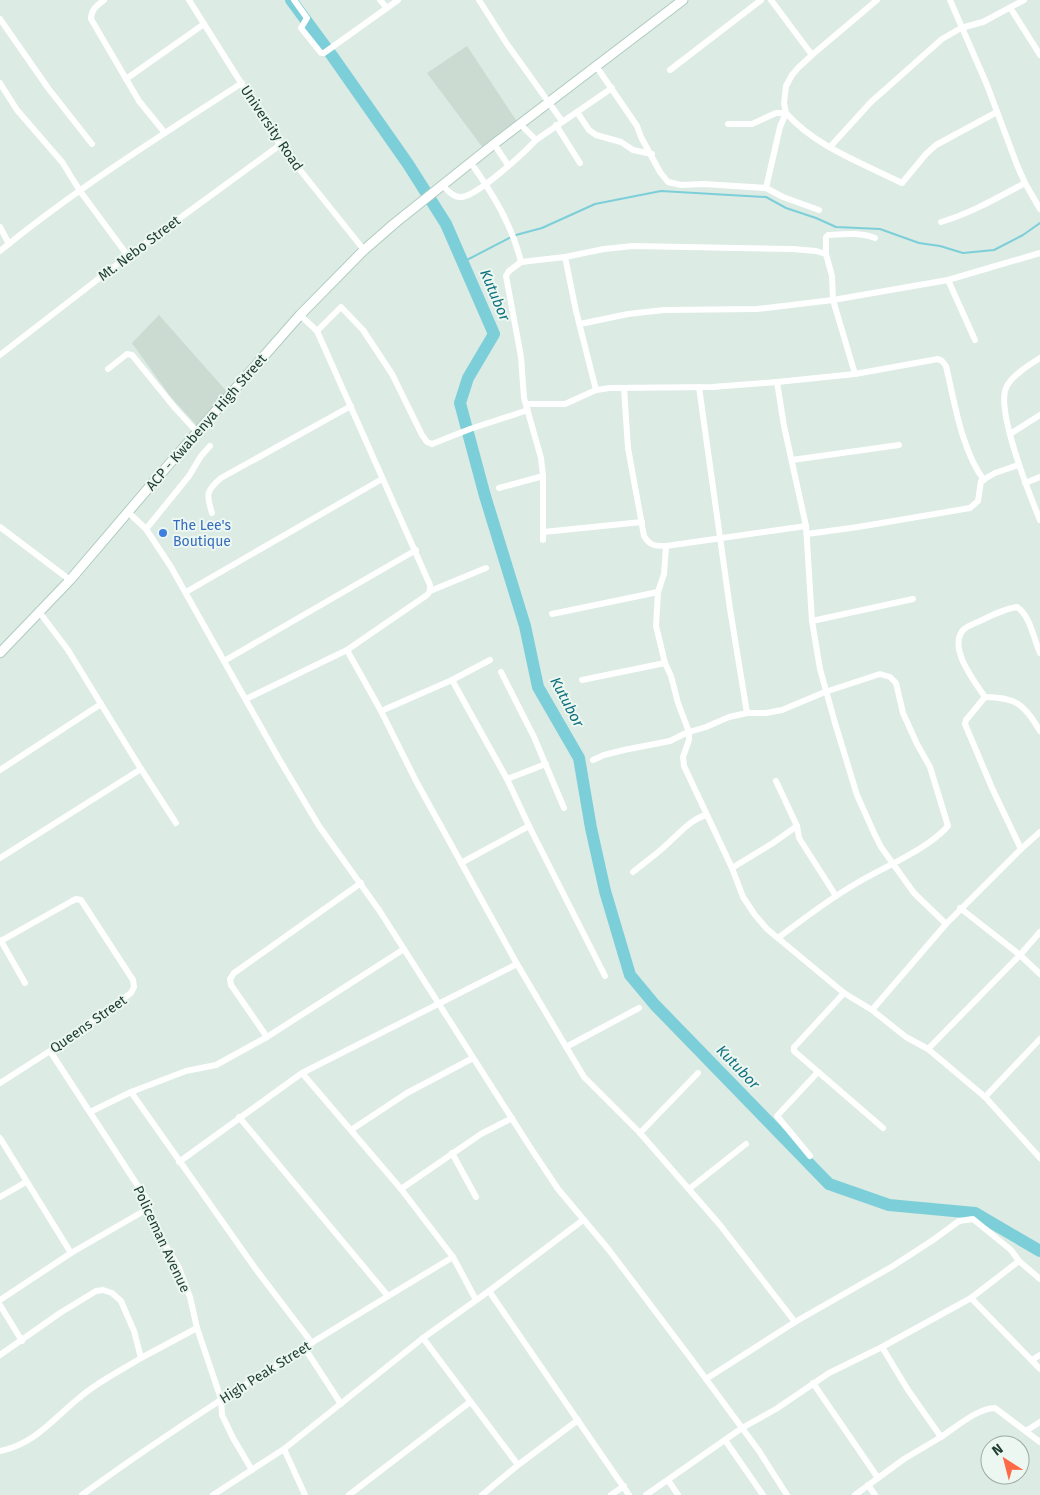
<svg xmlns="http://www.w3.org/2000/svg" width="1040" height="1495" font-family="'Fira Sans',sans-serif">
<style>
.built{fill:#cbdbd2}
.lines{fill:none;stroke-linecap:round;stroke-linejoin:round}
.stream{stroke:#7ccfd8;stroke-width:2}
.river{stroke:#7ccfd8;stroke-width:12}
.secondary-casing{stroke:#aeccbf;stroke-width:11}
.street{stroke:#fff;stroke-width:6}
.secondary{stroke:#fff;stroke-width:9}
.shop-dot{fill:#3f7fe0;stroke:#edf7f2;stroke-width:2}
.labels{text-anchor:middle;stroke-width:4;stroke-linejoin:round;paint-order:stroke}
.street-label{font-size:14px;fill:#1d3c32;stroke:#edf7f2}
.shop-label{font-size:14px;fill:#366cbe;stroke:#edf7f2;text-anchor:start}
.water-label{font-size:15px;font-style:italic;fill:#10717e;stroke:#edf7f2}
</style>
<rect width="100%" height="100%" fill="#dcebe4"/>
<g class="built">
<polygon points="467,46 518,123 483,148 427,73"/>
<polygon points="159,315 228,393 198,427 170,396 132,343"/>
</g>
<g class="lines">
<g class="stream">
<polyline points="516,235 542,228 595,204 661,191 766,197 786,208 816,218 836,227 880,229 919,243 940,246 963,253 994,250 1023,235 1040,223"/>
<polyline points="463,262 511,237"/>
</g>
<polyline class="river" points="291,0 333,57 408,164 446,224 494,334 468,378 460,403 485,496 525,626 538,687 579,758 591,828 605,891 630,975 655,1005 829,1184 889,1205 975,1213 1040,1251"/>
<g class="secondary-casing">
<polyline id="secondary" points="0,653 70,580 157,478 300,315 364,250 395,223 494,144 683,0"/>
</g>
<g class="street">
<path d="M 104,0 C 96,6 91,10 91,19 L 139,101 L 165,133"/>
<polyline points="189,0 280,145 364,250"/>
<polyline points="294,0 307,18 301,28 321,53 324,53 398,0"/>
<polyline points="380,0 387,8"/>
<polyline points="479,0 507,44 562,121"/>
<polyline points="771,0 812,55"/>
<polyline points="950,0 987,85 1017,165 1025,183 1040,209"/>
<polyline points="1011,9 1040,55"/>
<polyline points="0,19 48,88 92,144"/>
<polyline points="596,66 637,126 641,137 660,172 668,182 681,185 704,184 766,188 783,197 819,210"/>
<polyline points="670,70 761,0"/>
<polyline points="126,79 204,24"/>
<polyline points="0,83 17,110 62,162 80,191 128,256"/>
<polyline points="577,112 589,130 596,135 621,142 633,150 652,154"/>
<path d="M 728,124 L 752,124 L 776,113 L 786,113 C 816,147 862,163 902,183 L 926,154 L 936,145 L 997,112"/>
<polyline points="556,125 580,163"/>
<polyline points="536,140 612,88"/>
<polyline points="494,144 508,165"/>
<polyline points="830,147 871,102 942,39 961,28 983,22 1024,0"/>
<path d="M 471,163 C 493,194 512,225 521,262"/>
<path d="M 442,185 C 448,190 453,198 462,197 C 478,195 524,153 536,140 L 520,124"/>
<polyline points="766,188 780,127 786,113 784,103 786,86 792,75 798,68 812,55 877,0"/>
<path d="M 941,222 C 971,213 997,198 1025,183"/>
<polyline points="0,227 9,244"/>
<path d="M 0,251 C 76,189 160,136 242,83"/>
<polyline points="565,257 576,311 596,390"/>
<polyline points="948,280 975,340"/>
<polyline points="300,315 317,331 430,585 430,591"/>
<polyline points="580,324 628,314 664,310 757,309 833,300 948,280 1040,253"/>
<polyline points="317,331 341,307 363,330 392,374 422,435 427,442 432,444 470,429 528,410"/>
<polyline points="0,355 128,256 280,145"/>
<path d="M 1040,358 C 1029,365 1011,376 1006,388 C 996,411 1030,496 1040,520"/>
<polyline points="108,369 127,354 132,355 175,408 197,432"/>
<path d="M 855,374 L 833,300 L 832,276 L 826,254 L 826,237 L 828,235 C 844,234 860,232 875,238"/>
<polyline points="777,382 784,426 806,526 812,621 820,669 835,723 857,795 874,833 881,847 914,893 946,924"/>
<polyline points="699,387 730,609 747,713"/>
<path d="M 624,388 L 628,448 L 644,536 C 650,546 655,546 666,546 L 806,526"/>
<path d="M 526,404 L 565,404 L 596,390 L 610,388 L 712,387 L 777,382 L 855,374 L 938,359 L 942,361 L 946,366 C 954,400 962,452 984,480"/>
<polyline points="1010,434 1040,415"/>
<polyline points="792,460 899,445"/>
<polyline points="1025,483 1040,477"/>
<polyline points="499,488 543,476"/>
<polyline points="128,512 146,529 171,567 279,759 319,826 379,910 532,1150 558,1189 609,1250 692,1360 759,1451 787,1495"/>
<path d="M 212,513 C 206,494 206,491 221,478 L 351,406"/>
<polyline points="0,527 70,580"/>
<polyline points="146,529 189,476 201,456 210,446"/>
<polyline points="543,532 642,522"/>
<polyline points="807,534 858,527 970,508 978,501 981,481 995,473 1018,465"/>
<polyline points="543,540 543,476 541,458 524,398 521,357 506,276 509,271 521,262 565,257 604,249 633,246 793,249 816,251 826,254"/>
<polyline points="666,546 664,574 658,592 656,626 665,663 671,676 678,703 689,732 689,740 683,757 684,766 732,868 743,897 755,915 767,929 844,993 872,1010 906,1037 928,1049 985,1097 1040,1158"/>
<polyline points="186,592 382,479"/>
<polyline points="40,613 68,650 101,704"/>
<polyline points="552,614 658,592"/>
<polyline points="812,621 913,599"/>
<polyline points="347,650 381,711 416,781 517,964 584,1077 640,1133 720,1225 795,1322"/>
<polyline points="224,661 416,550"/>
<polyline points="501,672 534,737 564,808"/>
<polyline points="452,680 507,779 529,826 605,976"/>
<polyline points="582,680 665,663"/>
<path d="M 985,697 C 974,681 948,648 963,630 C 967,626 975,623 980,621 C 992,615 1004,609 1017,607 C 1030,615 1034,640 1040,653"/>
<polyline points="246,699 347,650 427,595 430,591 486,568"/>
<polyline points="381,711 452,680 490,660"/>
<path d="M 593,760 L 604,755 L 624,750 L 670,741 L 686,733 L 706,727 L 729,717 L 747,713 L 766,713 L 782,710 L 825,692 L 880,674 L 890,677 L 896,683 L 903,713 L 917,744 L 930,767 L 948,826 C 928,849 884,867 857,883 C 829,899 803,919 778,938"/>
<polyline points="141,769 176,823"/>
<polyline points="0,770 101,704 141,769 0,858"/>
<polyline points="507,779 546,764"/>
<polyline points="776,781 797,826 799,838 836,896"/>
<path d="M 1021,849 L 992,788 L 965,724 L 966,720 L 985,697 C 1016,697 1025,705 1040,731"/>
<polyline points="461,863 529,826"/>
<polyline points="732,868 773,843 797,826"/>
<path d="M 633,872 C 643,864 654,856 664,847 C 677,836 689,820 706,815"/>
<polyline points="960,908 1020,955 1040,974"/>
<polyline points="0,940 1,941 72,901 76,899 81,900 133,980 134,987 131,993 50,1051 0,1083"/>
<polyline points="1,941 25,983"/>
<polyline points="844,993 798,1043 794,1047 794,1051 883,1128"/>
<polyline points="872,1010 946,924 1021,849 1040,832"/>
<polyline points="267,1037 231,985 230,979 234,973 361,883"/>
<polyline points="566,1047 639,1008"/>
<polyline points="928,1049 1020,955 1040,932"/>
<polyline points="50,1051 147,1200 153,1224 179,1268 190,1297 197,1328 221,1399 222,1415 233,1438 252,1470"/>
<polyline points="302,1073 401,1189 453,1257 476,1300"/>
<polyline points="131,1092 255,1268 312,1343"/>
<polyline points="985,1097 1040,1039"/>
<polyline points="90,1112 131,1092 186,1071 216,1065 267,1037 404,949"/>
<polyline points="239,1117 388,1296"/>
<polyline points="351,1130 407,1093 473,1058"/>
<polyline points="640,1133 698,1073"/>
<polyline points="0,1138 71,1253"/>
<polyline points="452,1153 476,1197"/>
<polyline points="810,1156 777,1116 818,1072"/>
<polyline points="179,1162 302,1073 517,964"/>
<polyline points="401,1189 481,1134 512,1118"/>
<polyline points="689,1189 746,1144"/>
<polyline points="0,1197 26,1182"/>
<polyline points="1019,1261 1040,1279"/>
<polyline points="489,1291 629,1495"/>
<polyline points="971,1298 1040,1369"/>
<polyline points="0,1300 71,1253 149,1208"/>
<polyline points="0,1305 22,1341"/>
<polyline points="423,1338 518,1465"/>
<polyline points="304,1347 341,1404"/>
<path d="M 882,1347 L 908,1390 L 941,1437 C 956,1427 978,1408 995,1408 L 1040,1442"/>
<path d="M 0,1355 L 60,1313 L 96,1291 L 103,1290 L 112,1293 L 121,1301 L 134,1331 L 141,1358 C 120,1371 97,1382 79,1398 C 53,1419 35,1444 0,1451"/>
<polyline points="141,1358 197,1328"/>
<polyline points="1032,1360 1040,1355"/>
<polyline points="813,1383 878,1478"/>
<polyline points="1026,1431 1040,1422"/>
<polyline points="725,1440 763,1495"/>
<polyline points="284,1449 305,1495"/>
<polyline points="668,1480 678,1495"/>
<polyline points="868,1485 875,1495"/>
<path d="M 82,1495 C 201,1408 327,1333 453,1257"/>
<polyline points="213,1495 284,1449 423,1338 489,1291 583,1220"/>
<polyline points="349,1495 470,1402"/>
<polyline points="482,1495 518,1465 578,1420"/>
<polyline points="611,1495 624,1486"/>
<polyline points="646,1495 742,1428 776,1409 829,1373 882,1347 971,1298 1019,1261 1011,1250 973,1219 959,1221 933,1240 893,1266 795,1322 706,1379"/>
<polyline points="855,1495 904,1459 941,1437"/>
</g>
<use href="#secondary" class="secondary"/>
</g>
<circle class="shop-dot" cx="163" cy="533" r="5"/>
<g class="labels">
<g class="street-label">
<text transform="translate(272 128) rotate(56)" y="5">University Road</text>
<text transform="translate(139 248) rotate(-37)" y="5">Mt. Nebo Street</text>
<text transform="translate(206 422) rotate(-49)" y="5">ACP - Kwabenya High Street</text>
<text transform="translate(88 1024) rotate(-35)" y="5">Queens Street</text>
<text transform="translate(162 1239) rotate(65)" y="5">Policeman Avenue</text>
<text transform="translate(265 1372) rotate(-32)" y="5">High Peak Street</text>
</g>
<g class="shop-label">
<text x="173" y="530">The Lee's<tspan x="173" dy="16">Boutique</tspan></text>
</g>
<g class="water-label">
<text transform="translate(495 295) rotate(67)" y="5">Kutubor</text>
<text transform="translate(567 702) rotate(62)" y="5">Kutubor</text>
<text transform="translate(738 1067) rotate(46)" y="5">Kutubor</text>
</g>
</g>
<g transform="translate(1005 1460) rotate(324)"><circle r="24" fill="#edf7f2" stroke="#9aaca5"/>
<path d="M0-4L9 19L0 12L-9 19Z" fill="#ff6a46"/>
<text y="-8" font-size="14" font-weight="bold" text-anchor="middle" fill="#1d3c32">N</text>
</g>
</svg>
